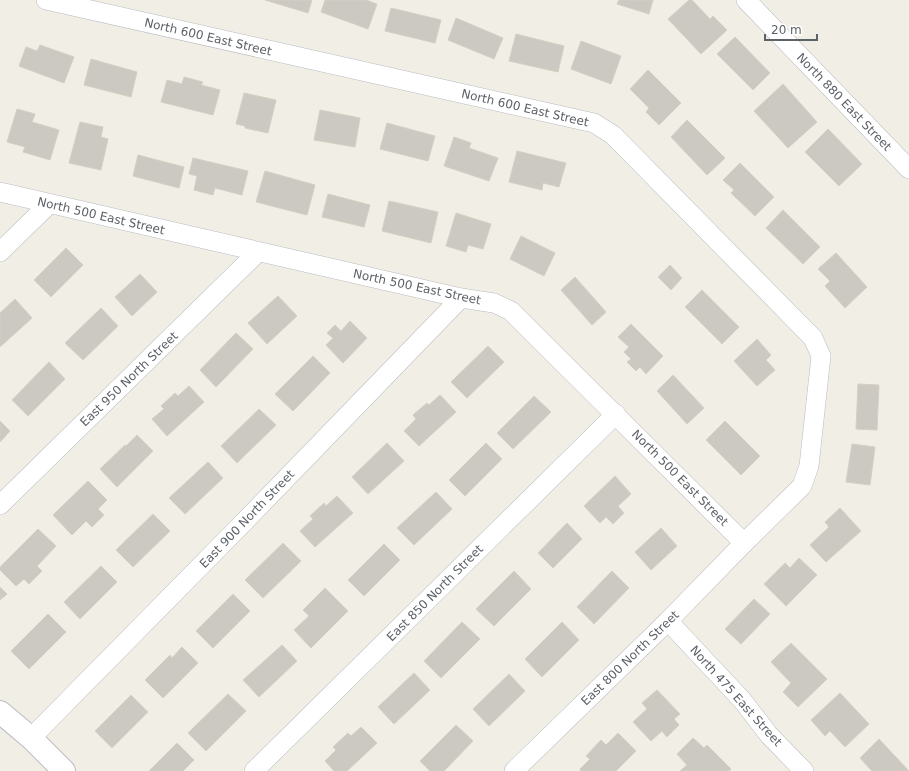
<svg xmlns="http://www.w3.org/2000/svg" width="909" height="771" font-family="'DejaVu Sans',sans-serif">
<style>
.building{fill:#ccc8c2;stroke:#d6cfc2}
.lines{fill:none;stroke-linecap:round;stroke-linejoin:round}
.minor-casing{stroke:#b8bbc0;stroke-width:20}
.secondary-casing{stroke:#b8bcc2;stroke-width:24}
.minor{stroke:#fff;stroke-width:19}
.secondary{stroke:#fff;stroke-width:22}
.labels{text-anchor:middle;stroke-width:4;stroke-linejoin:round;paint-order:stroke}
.street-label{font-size:12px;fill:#5d6267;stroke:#fff}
</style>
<rect width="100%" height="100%" fill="#f1eee5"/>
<g class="building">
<polygon points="265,0 312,0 308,13"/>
<polygon points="325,0 366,0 377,4 368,29 321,12"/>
<polygon points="619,0 653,0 649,14 617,4"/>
<polygon points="689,0 692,0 710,19 713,16 727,30 701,54 668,19"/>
<polygon points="391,8 441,20 435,43 385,31"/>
<polygon points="456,18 503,38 494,59 448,40"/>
<polygon points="516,34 564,46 558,72 509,61"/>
<polygon points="735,37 770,73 753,90 717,54"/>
<polygon points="581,41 621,56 611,84 571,69"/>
<polygon points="40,45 74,57 64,83 19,66 26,47 37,51"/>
<polygon points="91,59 137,72 131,97 84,85"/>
<polygon points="648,70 681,103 659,125 646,112 649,108 630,89"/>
<polygon points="184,77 203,82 201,85 220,90 213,115 161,102 167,80 182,84"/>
<polygon points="783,84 817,122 788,148 754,111"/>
<polygon points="244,93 276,100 268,133 245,128 245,126 236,124"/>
<polygon points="17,109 35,114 32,122 59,130 50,160 23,152 25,147 7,142"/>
<polygon points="320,110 360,118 355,147 314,140"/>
<polygon points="687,120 725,158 707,175 671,137"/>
<polygon points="80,122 103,127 101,137 108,139 101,170 69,163"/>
<polygon points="387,123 435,136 428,161 380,149"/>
<polygon points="828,129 862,164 839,186 805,152"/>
<polygon points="454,137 471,143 469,148 498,158 489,181 444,166"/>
<polygon points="517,151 566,163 559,187 543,183 542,190 509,182"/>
<polygon points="138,155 184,167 179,188 133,176"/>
<polygon points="193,158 248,171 242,195 215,188 213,195 194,190 197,176 189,174"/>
<polygon points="740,163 774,197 755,216 731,193 734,190 723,180"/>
<polygon points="265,171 315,185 307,215 256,202"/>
<polygon points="328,194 370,205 364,227 322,217"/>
<polygon points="389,201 438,212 431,243 382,231"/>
<polygon points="783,210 820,247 803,264 766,228"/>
<polygon points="456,213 491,224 483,249 468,245 466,252 446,246"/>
<polygon points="521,236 555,253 544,276 510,259"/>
<polygon points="66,248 83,265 51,297 34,280"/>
<polygon points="836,253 867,287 845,308 825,286 830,281 818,269"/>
<polygon points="670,265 682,278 671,290 658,277"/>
<polygon points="140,274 157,292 132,316 115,297"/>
<polygon points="575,277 606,312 592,325 561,290"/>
<polygon points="702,290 739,327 722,344 685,307"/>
<polygon points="278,296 297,316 267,344 248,323"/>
<polygon points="15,299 32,318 0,347 0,313"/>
<polygon points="101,308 118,326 83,360 65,343"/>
<polygon points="350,321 367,338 343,363 326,345 333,338 327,333 335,325 341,331"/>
<polygon points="631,324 663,356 646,374 640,367 636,371 627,362 631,359 624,352 629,347 618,337"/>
<polygon points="236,333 253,349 216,387 200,370"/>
<polygon points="757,339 771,355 766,360 775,370 757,386 734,361"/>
<polygon points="488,346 504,362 467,398 451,382"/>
<polygon points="313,356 330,373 293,411 275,394"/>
<polygon points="49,362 65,379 28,416 12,400"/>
<polygon points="673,375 704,408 687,424 657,391"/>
<polygon points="858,384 879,385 877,430 856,429"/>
<polygon points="189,386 204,402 167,436 152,419 164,409 161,406 175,393 178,396"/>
<polygon points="440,395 456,412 419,446 404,431 416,419 413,415 427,403 429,405"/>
<polygon points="534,396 551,412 513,449 497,433"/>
<polygon points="259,409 276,425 237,463 221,446"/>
<polygon points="0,421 10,431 0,442"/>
<polygon points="725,421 760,456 741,475 706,440"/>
<polygon points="137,435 153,451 117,487 100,469 125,445 126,446"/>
<polygon points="387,443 404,461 368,494 352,477"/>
<polygon points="486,443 502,459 465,496 449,480"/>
<polygon points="852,444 875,447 870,485 846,482"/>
<polygon points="208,462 223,478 185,514 169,498"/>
<polygon points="615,476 631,494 618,506 624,513 613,524 606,517 600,523 584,506"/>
<polygon points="88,481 107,500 98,509 104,515 92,527 86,521 72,535 53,515"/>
<polygon points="436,492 452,509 414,545 397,528"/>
<polygon points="337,496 353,513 315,547 300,531 313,519 310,516 324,503 326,506"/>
<polygon points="840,508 861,531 826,562 810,545 829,527 825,522"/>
<polygon points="153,514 170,531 133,567 116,550"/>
<polygon points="567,523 582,539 553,568 538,553"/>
<polygon points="661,528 677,546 651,570 635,552"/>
<polygon points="38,529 56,546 37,566 42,571 29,584 24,579 16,586 0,570 0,567"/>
<polygon points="283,543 301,561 263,598 245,580"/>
<polygon points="384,544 400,560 364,596 348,580"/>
<polygon points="799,558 817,575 786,606 764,584 785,563 790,568"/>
<polygon points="101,566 117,582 80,619 64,602"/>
<polygon points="514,571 531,589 494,626 476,609"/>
<polygon points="612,571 629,588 594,624 577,607"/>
<polygon points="0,587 7,594 0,600"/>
<polygon points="325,588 348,611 311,648 294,630 309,616 303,610"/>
<polygon points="233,594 250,611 213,648 196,631"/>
<polygon points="754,599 770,614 741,644 725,629"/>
<polygon points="48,614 66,632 29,669 11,651"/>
<polygon points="462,622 480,639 441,678 424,661"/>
<polygon points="562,622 579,640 542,677 525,659"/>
<polygon points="791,643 827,679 798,707 783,692 791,683 771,662"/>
<polygon points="282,645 297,661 259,697 243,680"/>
<polygon points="182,647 198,663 163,698 145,680 170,655 172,658"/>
<polygon points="414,673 430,690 394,724 378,707"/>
<polygon points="509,674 525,691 489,726 473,709"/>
<polygon points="657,690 680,714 674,719 679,725 667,737 662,731 651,741 633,722 647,709 642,703"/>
<polygon points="840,693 869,724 845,747 830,731 825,736 811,720"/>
<polygon points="228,694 246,711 206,751 188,733"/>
<polygon points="131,695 148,712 112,748 95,731"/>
<polygon points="456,725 473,741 444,771 430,771 420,761"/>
<polygon points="361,727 377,743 347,771 334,771 325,761 336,750 333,747 348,733 351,736"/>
<polygon points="618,733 636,751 616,771 581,771 580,769 590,759 586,756 601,740 606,745"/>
<polygon points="693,738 704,748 707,745 731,769 729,771 680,771 687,765 677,754"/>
<polygon points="879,739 909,771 872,771 860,758"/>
<polygon points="177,743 194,760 183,771 149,771"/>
</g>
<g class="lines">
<g class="minor-casing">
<g id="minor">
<polyline points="46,0 594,123 613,135 813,338 821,356 809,466 802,486 744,543 668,621 514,771"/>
<polyline points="746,0 909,169"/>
<polyline points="0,192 461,298 494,303 511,311 744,543"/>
<polyline points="0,252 49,204"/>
<polyline points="0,505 258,252"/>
<polyline points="668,621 742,700 769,735 804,771"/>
<polyline points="31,738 244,522 461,298"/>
<polyline points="254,771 616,414"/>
</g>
</g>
<g class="secondary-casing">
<polyline id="secondary" points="0,712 31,738 64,771"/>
</g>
<use href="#minor" class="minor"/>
<use href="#secondary" class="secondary"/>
</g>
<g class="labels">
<g class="street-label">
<text transform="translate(208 37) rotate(13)" y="4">North 600 East Street</text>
<text transform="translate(844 102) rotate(46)" y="4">North 880 East Street</text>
<text transform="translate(525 108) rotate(13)" y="4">North 600 East Street</text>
<text transform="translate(101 216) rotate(13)" y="4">North 500 East Street</text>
<text transform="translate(417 287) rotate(12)" y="4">North 500 East Street</text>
<text transform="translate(129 379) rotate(-44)" y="4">East 950 North Street</text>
<text transform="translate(680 478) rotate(45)" y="4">North 500 East Street</text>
<text transform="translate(247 519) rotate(-46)" y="4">East 900 North Street</text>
<text transform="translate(435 593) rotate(-45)" y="4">East 850 North Street</text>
<text transform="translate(630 658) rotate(-44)" y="4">East 800 North Street</text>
<text transform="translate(736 696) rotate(48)" y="4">North 475 East Street</text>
</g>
</g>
<path d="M765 34v6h52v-6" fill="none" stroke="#5d6267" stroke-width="2"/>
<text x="771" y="34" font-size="12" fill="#5d6267" stroke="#ffffff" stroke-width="3" paint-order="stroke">20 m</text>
</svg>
